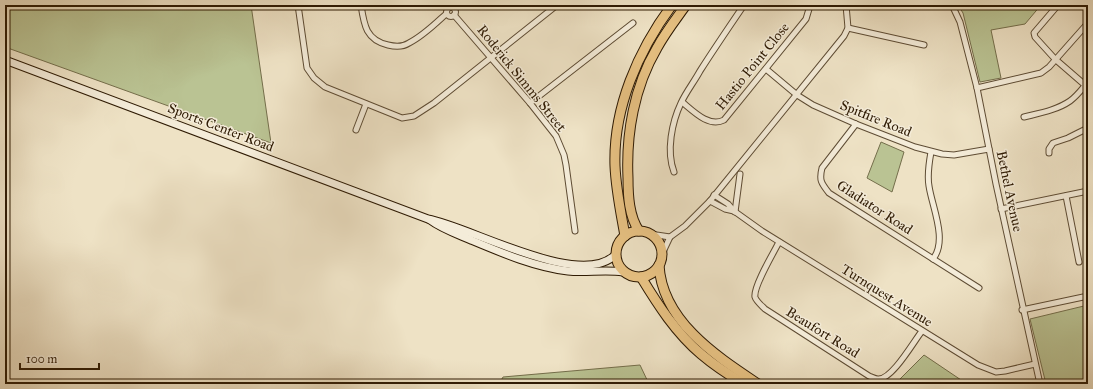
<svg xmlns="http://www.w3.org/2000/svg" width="1093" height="389" font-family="'IM FELL Great Primer',serif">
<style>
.green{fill:#bac393;stroke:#746e4b}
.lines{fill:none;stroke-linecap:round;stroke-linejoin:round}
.street-casing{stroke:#5e4c34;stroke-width:7}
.secondary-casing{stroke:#2e1a03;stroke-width:9}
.highway-casing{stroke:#2e1a03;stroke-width:11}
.street{stroke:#f4ecd9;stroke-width:5}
.secondary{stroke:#f4ecd9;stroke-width:7}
.highway{stroke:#e7c182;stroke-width:9}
.labels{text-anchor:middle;stroke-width:3;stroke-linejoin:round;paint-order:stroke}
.street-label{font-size:14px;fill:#2e1a03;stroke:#f4ecd9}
</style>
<rect width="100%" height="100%" fill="#eee2c5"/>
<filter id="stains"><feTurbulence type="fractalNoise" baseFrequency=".005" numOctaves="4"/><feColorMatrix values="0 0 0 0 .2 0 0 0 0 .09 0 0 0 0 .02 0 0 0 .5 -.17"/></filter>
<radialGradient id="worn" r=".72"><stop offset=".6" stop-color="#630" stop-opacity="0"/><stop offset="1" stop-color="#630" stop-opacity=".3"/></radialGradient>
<g class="green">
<polygon points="5,5 251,5 271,143 5,47"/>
<polygon points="958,5 1041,5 1025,24 991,30 1001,78 980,82 963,13"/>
<polygon points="881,142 904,152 892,192 867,178"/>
<polygon points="1088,305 1088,384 1046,384 1030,319"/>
<polygon points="924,355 967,384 895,384"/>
<polygon points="640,365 649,384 499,384 503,377"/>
</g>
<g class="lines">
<g class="street-casing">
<g id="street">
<polyline points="298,5 307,68 314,78 325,87 402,118 414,116 434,103 557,5"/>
<path d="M 361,5 C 364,25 366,40 388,45 C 396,47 403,47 409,43 C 423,36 435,24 446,14"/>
<polyline points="952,5 960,22 977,88 996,184 1040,384"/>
<polyline points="1058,5 1034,33 1035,37 1055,59 1085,85"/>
<circle cx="451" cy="12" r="4.5"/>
<polyline points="454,15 530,103 556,136 564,155 566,165 575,231"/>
<polyline points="848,28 924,45"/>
<polyline points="766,69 797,95 813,105 856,124 915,147 942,154 954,155 989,149"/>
<polyline points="977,88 1041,73 1049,67 1088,23"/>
<path d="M 682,102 C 693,111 709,128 724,120 L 806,19 L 809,9 L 809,5"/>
<polyline points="530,103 633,23"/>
<path d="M 1024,117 C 1040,113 1057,110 1070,101 C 1077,96 1082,89 1088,82"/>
<path d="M 856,124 L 822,168 C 819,180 821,183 829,193 L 979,288"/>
<polyline points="356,130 366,104"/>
<path d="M 931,152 C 929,163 927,175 929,186 C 932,207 948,240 933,259"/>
<polyline points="1049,153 1049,149 1053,143 1068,138 1088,128"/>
<path d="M 674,172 C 666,151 672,122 681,103 C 686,92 694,82 700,71 C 714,49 729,27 744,5"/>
<polyline points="714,195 728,204 734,211"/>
<polyline points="1066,196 1079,262"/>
<polyline points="710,201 725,209 734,211 762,231 978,365 996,372 1005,371 1035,364"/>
<polyline points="1001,209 1088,191"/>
<polyline points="735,212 740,174"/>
<polyline points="650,234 670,237"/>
<path d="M 779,242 C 774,252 753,287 755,297 C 756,301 762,306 765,309 L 869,376 C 872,377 875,379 878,379 C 892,380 914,341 922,331"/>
<polyline points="662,254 670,237 685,226 710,201 844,36 848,28 846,5"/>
<polyline points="1022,310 1088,296"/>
</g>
</g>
<g class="secondary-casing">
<g id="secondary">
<path d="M 5,60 L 428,219 C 469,226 582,291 616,254"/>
<path d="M 430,220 C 442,229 457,234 471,240 C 502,253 535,267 568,271 C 586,273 605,269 623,272"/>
</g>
</g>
<g class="highway-casing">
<g id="highway">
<circle cx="639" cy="254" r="23"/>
<path d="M 639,231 C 629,216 628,196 628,178 C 626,134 634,87 657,48 C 665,33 676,19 686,5"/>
<path d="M 625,236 C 621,213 616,190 615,166 C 613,108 638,51 672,5"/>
<path d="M 659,265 C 662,321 716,356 758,384"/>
<path d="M 641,277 C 658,305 676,333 701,354 C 715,366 729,375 744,384"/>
</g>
</g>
<use href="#street" class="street"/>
<use href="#secondary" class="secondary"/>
<use href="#highway" class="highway"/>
</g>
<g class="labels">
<g class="street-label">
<text transform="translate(752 66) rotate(-51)" y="5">Hastio Point Close</text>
<text transform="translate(522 78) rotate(51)" y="5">Roderick Simms Street</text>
<text transform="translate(876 118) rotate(22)" y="5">Spitfire Road</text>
<text transform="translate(221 127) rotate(21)" y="5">Sports Center Road</text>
<text transform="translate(1010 191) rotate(78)" y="5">Bethel Avenue</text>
<text transform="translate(875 207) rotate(33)" y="5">Gladiator Road</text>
<text transform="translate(887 295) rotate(32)" y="5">Turnquest Avenue</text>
<text transform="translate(823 332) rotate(32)" y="5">Beaufort Road</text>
</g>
</g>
<rect width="1093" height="389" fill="none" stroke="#eee2c5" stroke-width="20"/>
<rect x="6" y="6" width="1081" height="377" fill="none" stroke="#2e1a03" stroke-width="2"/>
<rect x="10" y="10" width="1073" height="369" fill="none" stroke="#2e1a03"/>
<path d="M20 363v6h79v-6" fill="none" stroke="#2e1a03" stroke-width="2"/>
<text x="26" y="363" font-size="12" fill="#2e1a03" stroke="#f4ecd9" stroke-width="3" paint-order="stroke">100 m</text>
<rect width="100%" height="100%" filter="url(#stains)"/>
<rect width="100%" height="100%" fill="url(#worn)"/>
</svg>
